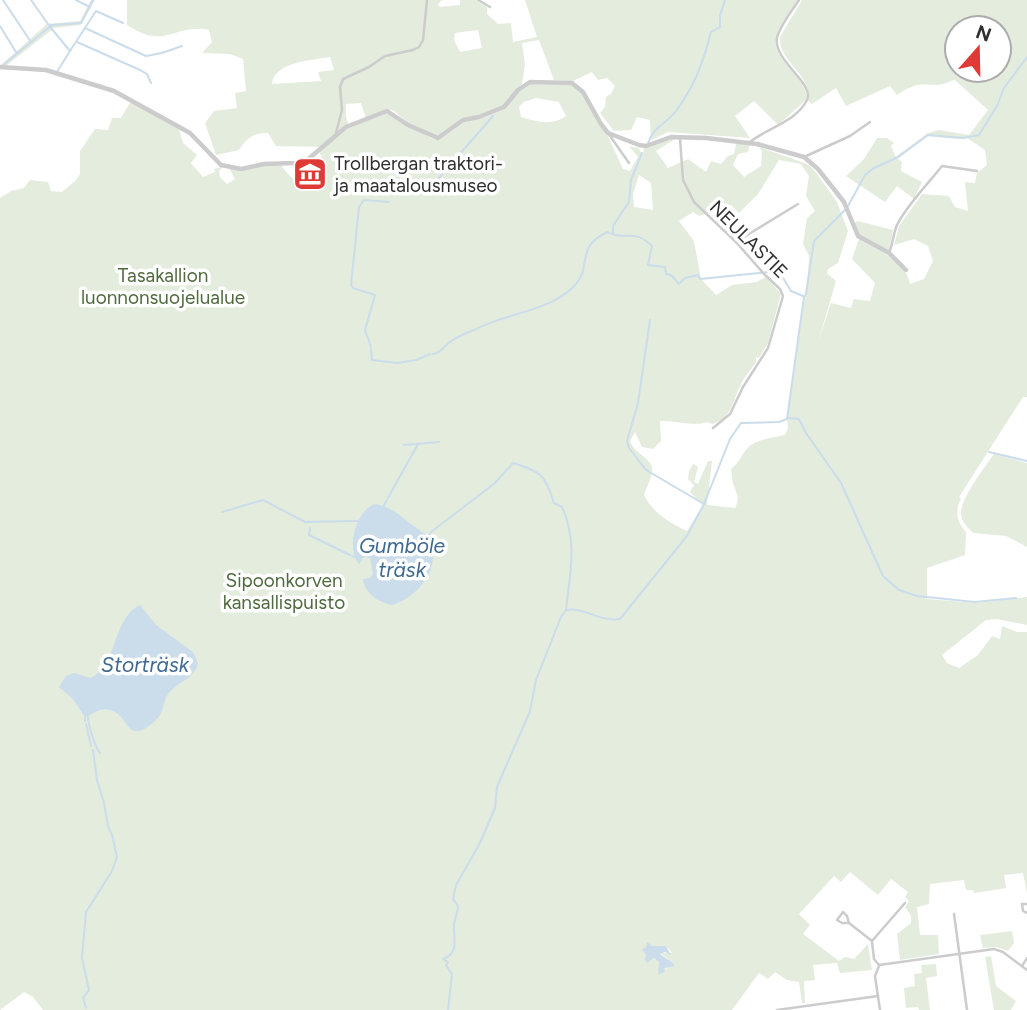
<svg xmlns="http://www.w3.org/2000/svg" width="1027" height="1010" font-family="Figtree,sans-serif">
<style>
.green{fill:#e4ecde;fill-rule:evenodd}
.water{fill:#cbdceb}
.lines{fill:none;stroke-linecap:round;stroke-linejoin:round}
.stream{stroke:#cbdceb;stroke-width:2}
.minor{stroke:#ccc;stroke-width:2.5}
.tertiary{stroke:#ccc;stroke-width:4.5}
.labels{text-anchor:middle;stroke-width:7;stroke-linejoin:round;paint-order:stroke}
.poi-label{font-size:19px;fill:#2f2f2f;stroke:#fff;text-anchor:start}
.street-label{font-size:19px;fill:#2f2f2f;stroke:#fff}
.park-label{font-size:19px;fill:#4f6a3e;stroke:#fff}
.water-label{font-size:21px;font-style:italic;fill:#3f6990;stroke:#fff}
</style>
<rect width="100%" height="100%" fill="#fff"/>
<g class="green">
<polygon points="91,0 95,0 81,25 54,28 7,65 0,66 47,24 80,21"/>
<path d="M 127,0 L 442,0 L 438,4 L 440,7 L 460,5 L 460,0 L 475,0 L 487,7 L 487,14 L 498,24 L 511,23 L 513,42 L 537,37 L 525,0 L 798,0 C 791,11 778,25 776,38 C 771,60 807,77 807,99 L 778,125 L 754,101 L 735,116 L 750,138 L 668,132 L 651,140 L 650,120 L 637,117 L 631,130 L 614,131 L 600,113 L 605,107 L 606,97 L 611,94 L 615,86 L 607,78 L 598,80 L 592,72 L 573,81 L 554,80 L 539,40 L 522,43 L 525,64 L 522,84 L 503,106 L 479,115 L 462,118 L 438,136 L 408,123 L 394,111 L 387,109 L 366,119 L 361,103 L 346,104 L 346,117 L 349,125 L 323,147 L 276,146 L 268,133 C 253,133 247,138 239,150 L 216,155 L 205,123 L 214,111 L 237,108 L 235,93 L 246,91 L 243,59 L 230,54 L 202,53 L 212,42 L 209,30 C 175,23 166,51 127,25 ZM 478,30 L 482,48 L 460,52 L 454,40 L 455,33 ZM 330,57 L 334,70 L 318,72 L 321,81 L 272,84 C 274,62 312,60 330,57 Z"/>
<path d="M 802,0 L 1027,0 L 1027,397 L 1023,397 L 959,497 L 961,498 C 955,511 956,521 966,532 L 965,555 L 927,568 L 927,599 L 977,603 L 1027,597 L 1027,625 L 996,619 L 986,620 L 942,655 L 947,663 L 959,668 L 978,655 L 992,636 L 1000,639 L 1002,626 L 1017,632 L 1027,632 L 1027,893 L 1023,873 L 1004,875 L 1006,888 L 975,893 L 972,890 L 966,890 L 964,880 L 930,884 L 929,904 L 917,907 L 920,935 L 938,935 L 939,954 L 900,960 L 897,934 L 911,923 L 911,916 L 905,907 L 909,901 L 905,897 L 908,892 L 891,879 L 878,895 L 850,872 L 841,882 L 834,876 L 799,914 L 810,925 L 803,934 L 839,961 L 845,957 L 854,959 L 868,944 L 872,970 L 840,973 L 837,963 L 813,965 L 815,980 L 804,981 L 805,1003 L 802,1003 L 799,982 L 787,980 L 775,972 L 768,979 L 759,973 L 732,1010 L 43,1010 L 33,997 L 24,992 L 0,1010 L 0,198 L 11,191 L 24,188 L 30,180 L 48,182 L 51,191 L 62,192 L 76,180 L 80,174 L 80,151 L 95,129 L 108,130 L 112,118 L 121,118 L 131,101 L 179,129 L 183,143 L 197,155 L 191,163 L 203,177 L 215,172 L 214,169 L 221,167 L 222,168 L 219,171 L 220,177 L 227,184 L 235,179 L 229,168 L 281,165 C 291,179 300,187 318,189 L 325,164 L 319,152 L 347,129 L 387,113 L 431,138 L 439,140 L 464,122 L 480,119 L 505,109 L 519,91 L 531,84 L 572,85 L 579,89 L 607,134 L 623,169 L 630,171 L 638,157 L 629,146 L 638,148 L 643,155 L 644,148 L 672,138 L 675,139 L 656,151 L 668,168 L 688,159 L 706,172 L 711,161 L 721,164 L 728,156 L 734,154 L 736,144 L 750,144 L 748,152 L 738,154 L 733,165 L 744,177 L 761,166 L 762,151 L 759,147 L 807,164 L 814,170 L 837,202 L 848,231 L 838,263 L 828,269 L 827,273 L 836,281 L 818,342 L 831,303 L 851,308 L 854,299 L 870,301 L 875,283 L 852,259 L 859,239 C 878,251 905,260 910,284 L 924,279 L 933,261 L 928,246 L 914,239 L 894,245 L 899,226 L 922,194 L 949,196 L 955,207 L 968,211 L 965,182 L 975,183 L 977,173 L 987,165 L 985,150 L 967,138 L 957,139 L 928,136 L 898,159 L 902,162 L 901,171 L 922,182 L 914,199 L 897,186 L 885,202 L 846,176 L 864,159 L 877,138 L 887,138 L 894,143 L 891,146 L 896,157 L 928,133 L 939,130 L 969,135 L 988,110 L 955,80 C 949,81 943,85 937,85 C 918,84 914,84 897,95 L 890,86 L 846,106 L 836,88 L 812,104 L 808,101 C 814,76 778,62 780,37 ZM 957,28 L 999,28 L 999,70 L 957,70 ZM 536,98 L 559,102 L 566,116 C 552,126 537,122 521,117 L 519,107 L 524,102 ZM 779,160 L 801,164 L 809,176 L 806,196 L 815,211 L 807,218 L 803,244 L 809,256 L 808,275 L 787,419 L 788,428 L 785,435 C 773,438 754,439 746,450 C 740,457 739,463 731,469 C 732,474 732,482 734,486 C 737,495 740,498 735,508 L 707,505 L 712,461 L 708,461 L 698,484 L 694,482 L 698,467 L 693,464 L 689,471 L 688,479 L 694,485 L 690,492 L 703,505 L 687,531 C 671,524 652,512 644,495 C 646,488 654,474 652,467 C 649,457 634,453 630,441 L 635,432 L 642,447 L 653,449 L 661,441 L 660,421 C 675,420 694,427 707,422 L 712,424 C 731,419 733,401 740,386 C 744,377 751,370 756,362 L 756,357 L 759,358 L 768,343 L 781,294 L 766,277 L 757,282 L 732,285 L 716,295 L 701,279 L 694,241 L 679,221 L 693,212 L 699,216 L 731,205 L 739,213 L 758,194 ZM 639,175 L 651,183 L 653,210 L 634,207 L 633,194 ZM 647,943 L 652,946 L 666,946 L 672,953 L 660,953 L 673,963 L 664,970 L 660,969 L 659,962 L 654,958 L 650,959 L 645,952 Z"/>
<polygon points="858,221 893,230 889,250 886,250 860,235 853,224"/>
<path d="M 994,454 L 1027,463 L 1027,547 L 1006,536 L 973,533 C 968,528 962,522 961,515 C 959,500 985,467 994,454 Z"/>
<polygon points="1012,931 1014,943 1008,951 996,947 983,948 980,935"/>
<polygon points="991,956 996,986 1016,1001 1011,1010 994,1010 985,957"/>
<polygon points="936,964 937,976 926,978 930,1010 919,1010 918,1007 906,1008 904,988 915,986 914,974 922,973 921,965"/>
</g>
<g class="water">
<path d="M 374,504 C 389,506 396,512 407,521 C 414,527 423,531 428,538 C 444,567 418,597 392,605 C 378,602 365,594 363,579 L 370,578 L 373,574 L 370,558 L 364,557 L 359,564 C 346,548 355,513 374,504 Z"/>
<path d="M 140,605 L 156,625 L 193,652 L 198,663 C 194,680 178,681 168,694 C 163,701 164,712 157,719 C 125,749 131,715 110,710 C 99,707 93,715 85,717 L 73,699 L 59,687 L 66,676 L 74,673 L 91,678 C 95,675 100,673 104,668 C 116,649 118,615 140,605 Z"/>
<polygon points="647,942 652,946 666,946 671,955 665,952 660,954 673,963 674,966 665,968 664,972 658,975 659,962 654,958 647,963 645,960 646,954 642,950 646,947"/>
</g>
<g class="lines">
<g class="stream">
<polyline points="3,0 31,42"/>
<polyline points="31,0 48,24 52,26"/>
<polyline points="76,0 90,7"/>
<polyline points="0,26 16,52"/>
<polyline points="51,28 70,51 96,11 123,23"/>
<polyline points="85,28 146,56 162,53 182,46"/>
<polyline points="77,42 140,70 147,74 151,83"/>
<polyline points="3,65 52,25 81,23 93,0"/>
<polyline points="57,72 70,51"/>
<path d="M 648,143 C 654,126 666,124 676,111 C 695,85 703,63 711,32 L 720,27 L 720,15 L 725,0"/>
<polyline points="431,187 493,116"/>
<polyline points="848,206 865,175 874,168 896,158 928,135 963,138 979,135 997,106 1004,88 1027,57"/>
<polyline points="613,234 613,226 629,202 631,180 642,153"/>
<polyline points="650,320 638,403 627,441 629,448 646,470 704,504"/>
<polyline points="371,347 365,330 375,295 353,288 351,285 359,207 364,200 389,202"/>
<polyline points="371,349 372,360 397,363 416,360 430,354"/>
<path d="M 433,354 C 441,353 443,347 450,342 C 457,337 466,333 474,330 C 505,313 553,311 576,284 C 592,266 575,246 608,232 C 624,242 633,227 652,246 L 648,265 L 665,267 L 666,274 L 671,275 L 679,284 L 685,278 L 698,275 L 700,279 L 779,271 L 791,291 L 803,296"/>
<polyline points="788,418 799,419 806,433 841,483 883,576 899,590 917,596 975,602 1016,598"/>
<polyline points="404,445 439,442"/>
<polyline points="989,452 1027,461"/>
<polyline points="388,498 418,444"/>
<polyline points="384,505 387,500"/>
<polyline points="222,512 263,500 305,522 352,521"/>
<polyline points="354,521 360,521"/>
<polyline points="310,528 309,535 350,555"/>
<path d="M 431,532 L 495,483 L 513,463 C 541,472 545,474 554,503 L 562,507 C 578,543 570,572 566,610"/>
<polyline points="427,537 430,534"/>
<polyline points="352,556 355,557"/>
<path d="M 88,716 C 88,725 95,747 100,753"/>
<polyline points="85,717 85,721"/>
<polyline points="86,724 91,746"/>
<polyline points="86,1008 83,998 89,990 82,958 86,912 112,871 117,857 112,835 108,826 104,803 97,780 93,750"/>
<path d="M 448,1010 L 452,974 L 446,965 L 448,962 L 443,959 C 460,953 453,938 454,924 C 455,918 458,912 458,906 L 453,899 L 456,885 L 479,845 L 495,808 L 497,787 L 530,711 L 536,680 L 561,617 L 566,610 C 585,607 599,622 620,619 L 687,536 L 704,504 L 730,439 L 741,423 L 779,422 L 787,419 L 804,297 L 806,294 L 814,241 L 845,210"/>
</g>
<g class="minor">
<polyline points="478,0 490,7"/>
<polyline points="336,133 342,110 340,87 343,79 369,67 385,56 413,50 419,47 423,40 427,0"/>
<polyline points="608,133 629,163"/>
<polyline points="680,138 683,180 694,202 736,242 764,274 780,289 783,296 768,348 743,387 730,414 713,428"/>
<path d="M 750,142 C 767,128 796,122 807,100 C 815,83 773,61 777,38 C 780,25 792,11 799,0"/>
<polyline points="804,157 850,136 870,122"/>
<polyline points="736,242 798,204"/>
<path d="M 889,253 C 893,244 893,234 897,225 C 907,205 928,184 942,166 L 977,171"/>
<polyline points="1027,904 1022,904 1023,911 1027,913"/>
<polyline points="954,914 967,1010"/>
<polyline points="849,923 842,923 837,920 843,912 847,916 849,923 872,941"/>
<polyline points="872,941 905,903"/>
<polyline points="872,942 874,959 879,965"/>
<polyline points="879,965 994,949 1003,952 1027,970"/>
<polyline points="879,966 875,976 880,1010"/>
<polyline points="1022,966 1027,958"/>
<polyline points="777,1010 878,996"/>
</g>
<polyline class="tertiary" points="0,67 46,70 114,91 190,133 221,165 241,169 264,164 295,163 306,161 346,127 387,111 408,125 438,138 463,120 479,117 504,107 518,90 530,82 572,83 583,92 601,124 608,133 639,145 646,146 671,137 706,138 757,144 804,157 818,169 844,202 858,236 889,253 906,270"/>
</g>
<defs>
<g id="museum-square" transform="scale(1.75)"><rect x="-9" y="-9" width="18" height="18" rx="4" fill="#e03a37" stroke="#fff"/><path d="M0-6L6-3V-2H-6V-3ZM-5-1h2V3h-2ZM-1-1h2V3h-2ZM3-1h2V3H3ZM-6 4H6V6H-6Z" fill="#fff"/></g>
</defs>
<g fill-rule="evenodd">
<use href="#museum-square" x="310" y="174"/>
</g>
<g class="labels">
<g class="poi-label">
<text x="334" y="170">Trollbergan traktori-<tspan x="334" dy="22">ja maatalousmuseo</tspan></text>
</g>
<g class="street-label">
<text transform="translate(749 239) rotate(45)" y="7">NEULASTIE</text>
</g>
<g class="park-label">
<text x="163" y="282">Tasakallion<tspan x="163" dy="22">luonnonsuojelualue</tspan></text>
<text x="284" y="587">Sipoonkorven<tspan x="284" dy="22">kansallispuisto</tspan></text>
</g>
<g class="water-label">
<text x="402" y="553">Gumböle<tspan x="402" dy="24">träsk</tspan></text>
<text x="145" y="672">Storträsk</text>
</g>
</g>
<g transform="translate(978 49) rotate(20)"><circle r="33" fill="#ffffff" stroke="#acacac" stroke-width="2"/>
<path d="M0-5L12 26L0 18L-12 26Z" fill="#e03a37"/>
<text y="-10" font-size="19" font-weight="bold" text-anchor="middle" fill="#2f2f2f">N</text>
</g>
</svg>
